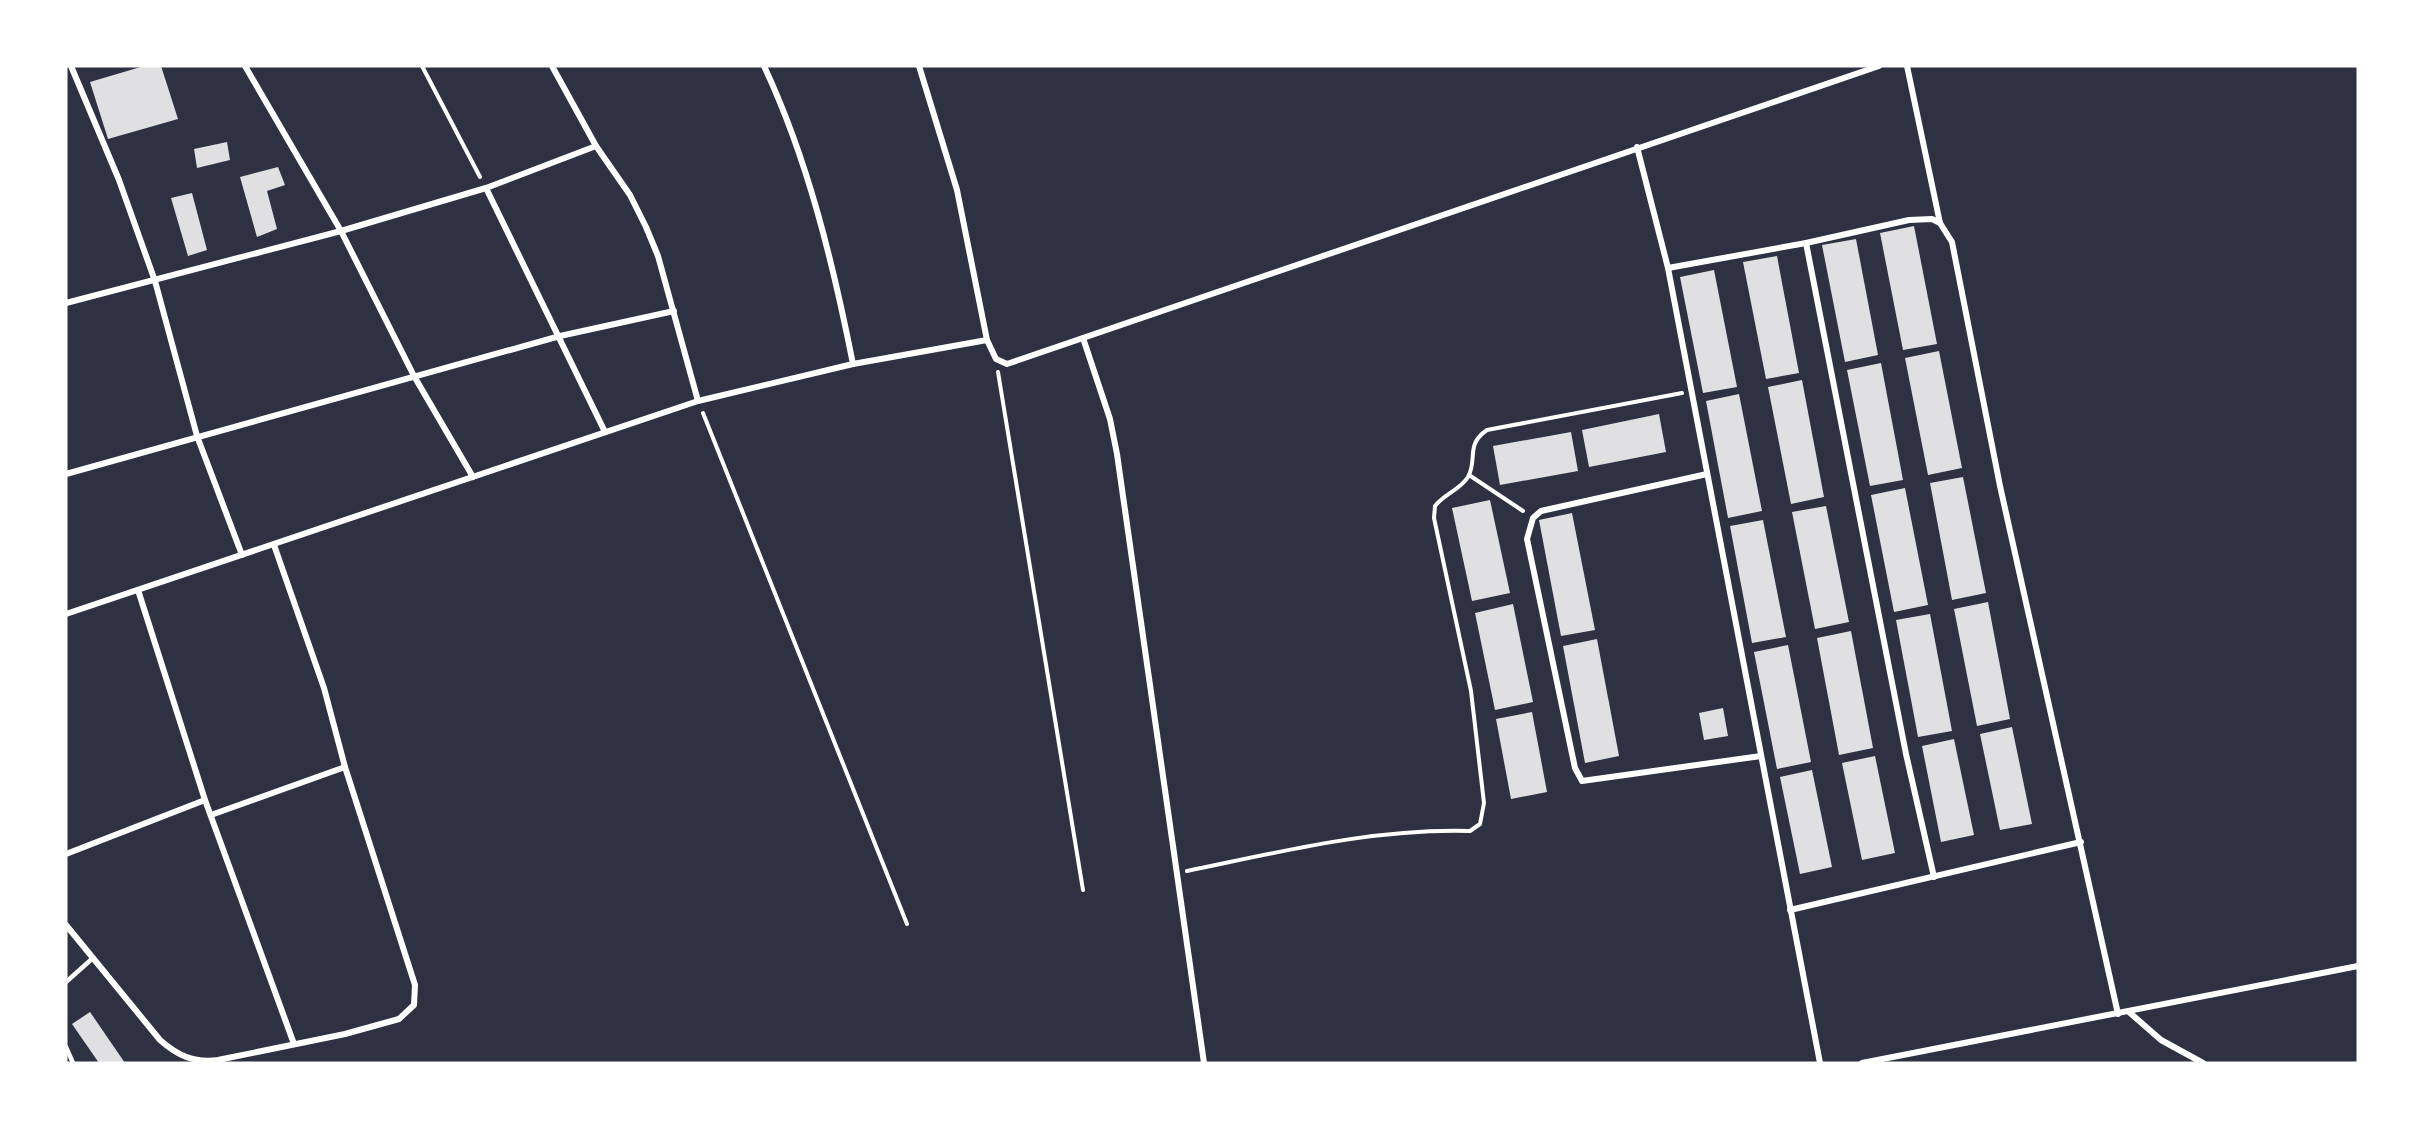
<svg xmlns="http://www.w3.org/2000/svg" width="2424" height="1129" font-family="Manrope,sans-serif">
<style>
.building{fill:#e0e0e3}
.lines{fill:none;stroke-linecap:round;stroke-linejoin:round}
.path{stroke:#fff;stroke-width:4}
.service{stroke:#fff;stroke-width:4.5}
.minor{stroke:#fff;stroke-width:6}
</style>
<rect width="100%" height="100%" fill="#2d3142"/>
<g class="building">
<polygon points="144,66 161,66 178,119 108,139 90,82"/>
<polygon points="227,142 230,160 197,168 194,149"/>
<polygon points="278,167 285,185 267,191 277,229 257,237 240,177"/>
<polygon points="192,193 207,250 188,256 171,198"/>
<polygon points="1914,226 1937,344 1903,350 1880,233"/>
<polygon points="1856,239 1878,355 1845,362 1822,245"/>
<polygon points="1777,256 1799,373 1766,379 1743,262"/>
<polygon points="1714,270 1737,387 1703,393 1680,277"/>
<polygon points="1939,351 1962,468 1928,475 1905,358"/>
<polygon points="1881,363 1903,480 1870,486 1847,370"/>
<polygon points="1802,380 1824,497 1791,504 1768,387"/>
<polygon points="1739,394 1762,511 1728,518 1706,401"/>
<polygon points="1659,414 1666,452 1589,467 1582,430"/>
<polygon points="1571,432 1578,471 1500,485 1493,446"/>
<polygon points="1963,477 1986,593 1952,600 1930,483"/>
<polygon points="1905,488 1928,605 1894,612 1871,495"/>
<polygon points="1490,500 1510,593 1472,601 1452,508"/>
<polygon points="1826,506 1849,622 1815,629 1792,512"/>
<polygon points="1572,513 1595,630 1561,636 1539,520"/>
<polygon points="1763,520 1786,637 1752,643 1730,526"/>
<polygon points="1988,602 2010,719 1977,726 1954,609"/>
<polygon points="1513,604 1533,702 1495,710 1475,613"/>
<polygon points="1930,614 1952,731 1918,737 1896,620"/>
<polygon points="1851,631 1873,748 1839,755 1817,638"/>
<polygon points="1597,639 1619,756 1585,763 1563,646"/>
<polygon points="1788,645 1811,762 1777,769 1754,652"/>
<polygon points="1723,708 1728,736 1704,740 1699,713"/>
<polygon points="1532,712 1547,792 1511,799 1496,719"/>
<polygon points="2012,727 2032,824 2000,830 1980,734"/>
<polygon points="1954,739 1974,835 1941,842 1922,746"/>
<polygon points="1875,756 1895,853 1862,860 1842,763"/>
<polygon points="1812,770 1832,867 1800,874 1780,777"/>
<polygon points="90,1012 125,1063 99,1063 72,1024"/>
</g>
<g class="lines">
<g class="path">
<polyline points="422,66 480,177"/>
<polyline points="998,372 1083,890"/>
<polyline points="703,413 907,924"/>
<polyline points="1469,475 1523,511"/>
<path d="M 1187,871 C 1280,852 1374,828 1470,831 L 1480,824 L 1484,803 L 1471,691 L 1434,518 L 1435,506 C 1444,494 1460,490 1468,477 C 1478,459 1465,445 1487,430 L 1682,393"/>
</g>
<g class="service">
<polyline points="66,982 93,958"/>
<polyline points="66,1047 73,1063"/>
</g>
<g class="minor">
<polyline points="71,66 119,180 155,281 197,436 242,555"/>
<polyline points="245,66 341,231 414,376 473,477"/>
<polyline points="552,66 596,146 630,195 646,227 658,256 698,401"/>
<path d="M 764,66 C 808,160 833,263 853,364"/>
<polyline points="919,66 957,190 987,340 996,359 1007,364 1879,66"/>
<polyline points="1907,66 1940,223 1952,242 2000,486 2118,1014"/>
<polyline points="1637,147 1668,268 1820,1063"/>
<polyline points="486,188 605,432"/>
<polyline points="1806,243 1906,754 1934,877"/>
<polyline points="1668,268 1806,243 1909,220 1932,219 1940,223"/>
<polyline points="66,303 341,231 486,188 596,146"/>
<polyline points="1083,338 1110,419 1117,454 1204,1063"/>
<polyline points="66,474 560,336 674,311"/>
<polyline points="1707,474 1541,511 1533,518 1527,539 1575,768 1582,781 1761,756"/>
<polyline points="138,590 205,800 294,1044"/>
<polyline points="66,614 698,401 853,364 987,340"/>
<polyline points="211,815 345,767"/>
<polyline points="66,854 205,800"/>
<polyline points="1790,910 2081,842"/>
<path d="M 66,925 L 160,1040 C 178,1056 194,1063 218,1060 L 345,1034 L 399,1019 L 414,1005 L 415,985 L 345,767 L 324,688 L 274,545"/>
<polyline points="2129,1012 2161,1040 2203,1063"/>
<polyline points="1862,1063 2358,966"/>
</g>
</g>
<rect width="2424" height="1129" fill="none" stroke="#ffffff" stroke-width="135"/>
</svg>
